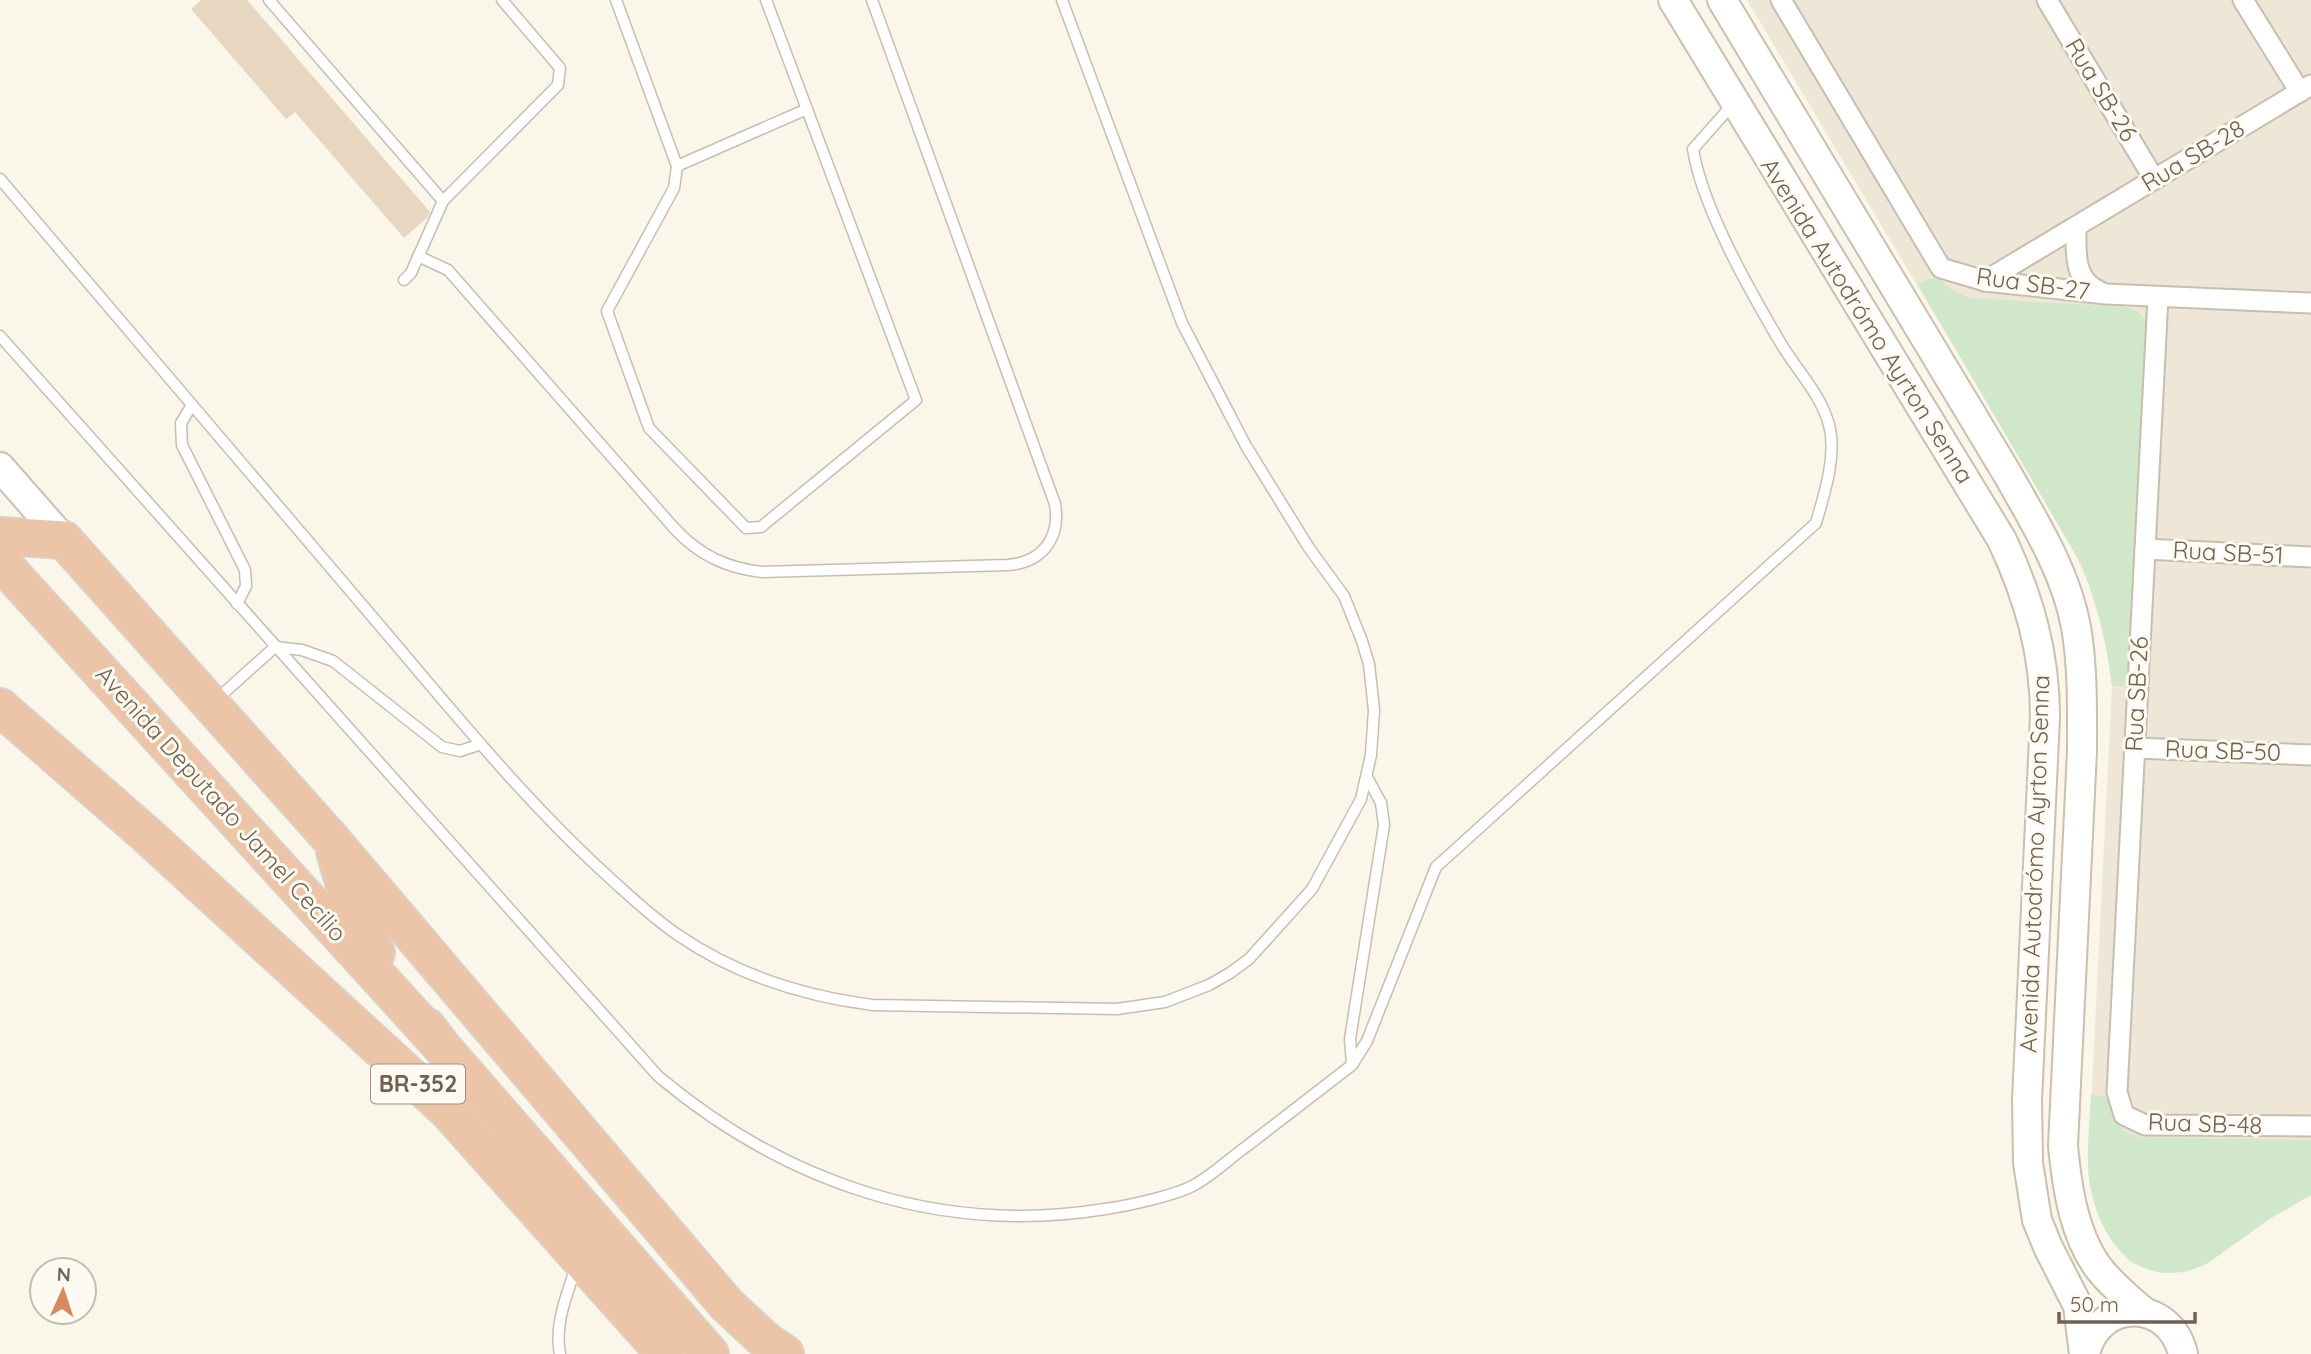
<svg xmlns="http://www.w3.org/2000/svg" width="2311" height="1354" font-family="Quicksand,sans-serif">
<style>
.residential{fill:#eee7d7}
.green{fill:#d1e7ca}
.building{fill:#e7d6c0}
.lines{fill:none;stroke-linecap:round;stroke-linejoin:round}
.lane-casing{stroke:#c8beae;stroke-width:13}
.street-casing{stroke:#c8beae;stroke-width:23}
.secondary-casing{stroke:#cbbfad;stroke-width:32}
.highway-casing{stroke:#d8d3ce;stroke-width:40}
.lane{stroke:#fff;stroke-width:10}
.street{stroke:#fff;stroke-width:19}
.secondary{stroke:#fff;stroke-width:28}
.highway{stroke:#ecc5a9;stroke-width:37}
.labels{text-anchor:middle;stroke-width:6;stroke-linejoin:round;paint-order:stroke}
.shield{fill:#fdfaf1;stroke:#9c8f80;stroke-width:2}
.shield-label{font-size:23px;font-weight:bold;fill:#726150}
.street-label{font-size:24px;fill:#726150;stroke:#fdfaf1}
</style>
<rect width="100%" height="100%" fill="#faf6ea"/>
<polygon class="residential" points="1747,0 2311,0 2311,1195 2271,1218 2208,1263 2197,1268 2186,1272 2162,1273 2130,1262 2110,1238 2103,1224 2090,1186 2088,1166 2112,686 2105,638 2091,589 2069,540"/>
<g class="green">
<path d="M 1936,277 L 1953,291 L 1971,298 L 2125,307 C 2138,310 2145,316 2148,329 L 2131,686 L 2112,686 C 2107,643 2097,604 2081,564 L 1917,283 Z"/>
<path d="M 2091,1094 L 2109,1097 C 2111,1117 2119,1131 2138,1137 L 2311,1140 L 2311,1195 L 2271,1218 L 2208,1263 C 2144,1294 2102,1248 2090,1186 C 2085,1157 2090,1124 2091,1094 Z"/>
</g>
<polygon class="building" points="201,0 247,0 430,212 427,218 404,238 295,112 286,119 191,9"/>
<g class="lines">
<g class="lane-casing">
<g id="lane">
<polyline points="269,0 443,201 411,273 404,280"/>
<polyline points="616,0 677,166 674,188 607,311 649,428 746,528 761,527 916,400 766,0"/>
<polyline points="677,166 807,109"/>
<path d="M 0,179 C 129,331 258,483 387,634 C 459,719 529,805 612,880 C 633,899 654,919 678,935 C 736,975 803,996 873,1005 L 1117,1009 L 1165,1002 L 1209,985 L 1230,973 L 1249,959 L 1312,889 L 1361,799 L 1371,755 L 1374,710 L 1369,664 L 1362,641 L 1344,596 L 1309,548 L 1246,446 L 1182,323 L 1062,0"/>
<polyline points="443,201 558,85 560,68 502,0"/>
<path d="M 418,256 L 448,270 L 674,528 C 699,555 726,568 762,572 L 1007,565 C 1041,563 1061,539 1055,504 L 872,0"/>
<path d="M 0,336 L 658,1076 C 784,1182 939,1236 1105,1209 C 1127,1206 1178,1195 1196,1184 C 1214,1174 1230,1158 1247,1146 C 1282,1119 1317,1092 1352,1065 L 1367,1041 L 1436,867 L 1816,523 C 1824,495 1836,459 1830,429 C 1823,396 1797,371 1780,342 C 1750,291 1702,207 1693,149 L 1732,105"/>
<polyline points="192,405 181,423 182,445 245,570 246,586 237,604"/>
<polyline points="217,699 275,647 302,650 333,661 442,747 460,751 481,744"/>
<polyline points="1352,1064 1350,1039 1384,825 1381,803 1367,777"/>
<path d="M 560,1354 C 554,1324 567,1295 576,1267"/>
</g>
</g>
<g class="street-casing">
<g id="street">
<polyline points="1781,0 1941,268 1985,281 2106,294 2311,303"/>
<polyline points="2047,0 2154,179"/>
<polyline points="2243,0 2300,92"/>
<path d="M 2076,227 C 2076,253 2073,281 2101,292"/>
<polyline points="1985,281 2311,85"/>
<polyline points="2158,297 2117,1092 2124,1115 2145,1125 2311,1126"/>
<polyline points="2145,549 2311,557"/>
<polyline points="2135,748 2311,755"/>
</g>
</g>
<g class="secondary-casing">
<g id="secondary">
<path d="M 1673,0 L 2002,540 C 2029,598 2045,653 2045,717 L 2027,1100 L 2028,1163 L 2037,1220 L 2048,1247 L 2078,1306 L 2084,1354"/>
<path d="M 1722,0 L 2008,475 C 2035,523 2066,572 2076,627 C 2083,668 2082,709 2082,751 L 2063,1146 C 2067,1187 2074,1238 2101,1271 C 2114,1287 2129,1299 2144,1312"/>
<polyline points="0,467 64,540"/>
<path d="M 2085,1354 C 2098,1297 2170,1298 2183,1354"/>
</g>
</g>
<g class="highway-casing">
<g id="highway">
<polyline points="0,536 64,540 330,838 727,1305 767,1342 785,1354"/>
<polyline points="0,561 442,1047"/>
<polyline points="0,707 148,836 448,1111 665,1354"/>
<polyline points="335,852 352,909 376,953"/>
<polyline points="427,1027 442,1047 710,1354"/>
</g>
</g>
<use href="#lane" class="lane"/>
<use href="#street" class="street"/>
<use href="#secondary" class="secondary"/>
<use href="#highway" class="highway"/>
</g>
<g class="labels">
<rect class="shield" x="371" y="1064.5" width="94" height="39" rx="5"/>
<g class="shield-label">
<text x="418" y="1092">BR-352</text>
</g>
<g class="street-label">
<text transform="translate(2101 90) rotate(59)" y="8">Rua SB-26</text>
<text transform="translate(2193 156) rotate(-31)" y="8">Rua SB-28</text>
<text transform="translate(2033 284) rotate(8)" y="8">Rua SB-27</text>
<text transform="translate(1867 321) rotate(58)" y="8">Avenida Autodrómo Ayrton Senna</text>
<text transform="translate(2228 553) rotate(3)" y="8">Rua SB-51</text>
<text transform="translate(2137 694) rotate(-87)" y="8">Rua SB-26</text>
<text transform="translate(2223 751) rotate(2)" y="8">Rua SB-50</text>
<text transform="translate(221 804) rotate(48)" y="8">Avenida Deputado Jamel Cecilio</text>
<text transform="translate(2035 864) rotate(-88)" y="8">Avenida Autodrómo Ayrton Senna</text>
<text transform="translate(2205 1124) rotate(2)" y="8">Rua SB-48</text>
</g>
</g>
<g transform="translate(63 1291) rotate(3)"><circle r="33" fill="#fdfaf1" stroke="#c5bdb1" stroke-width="2"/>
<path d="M0-5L12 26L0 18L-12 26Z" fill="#d58b5f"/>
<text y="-10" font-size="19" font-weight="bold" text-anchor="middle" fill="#726150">N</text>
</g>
<path d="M2059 1312v10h136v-10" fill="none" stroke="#726150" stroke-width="3.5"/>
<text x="2070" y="1312" font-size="21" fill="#726150" stroke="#fdfaf1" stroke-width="5" paint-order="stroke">50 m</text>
</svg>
